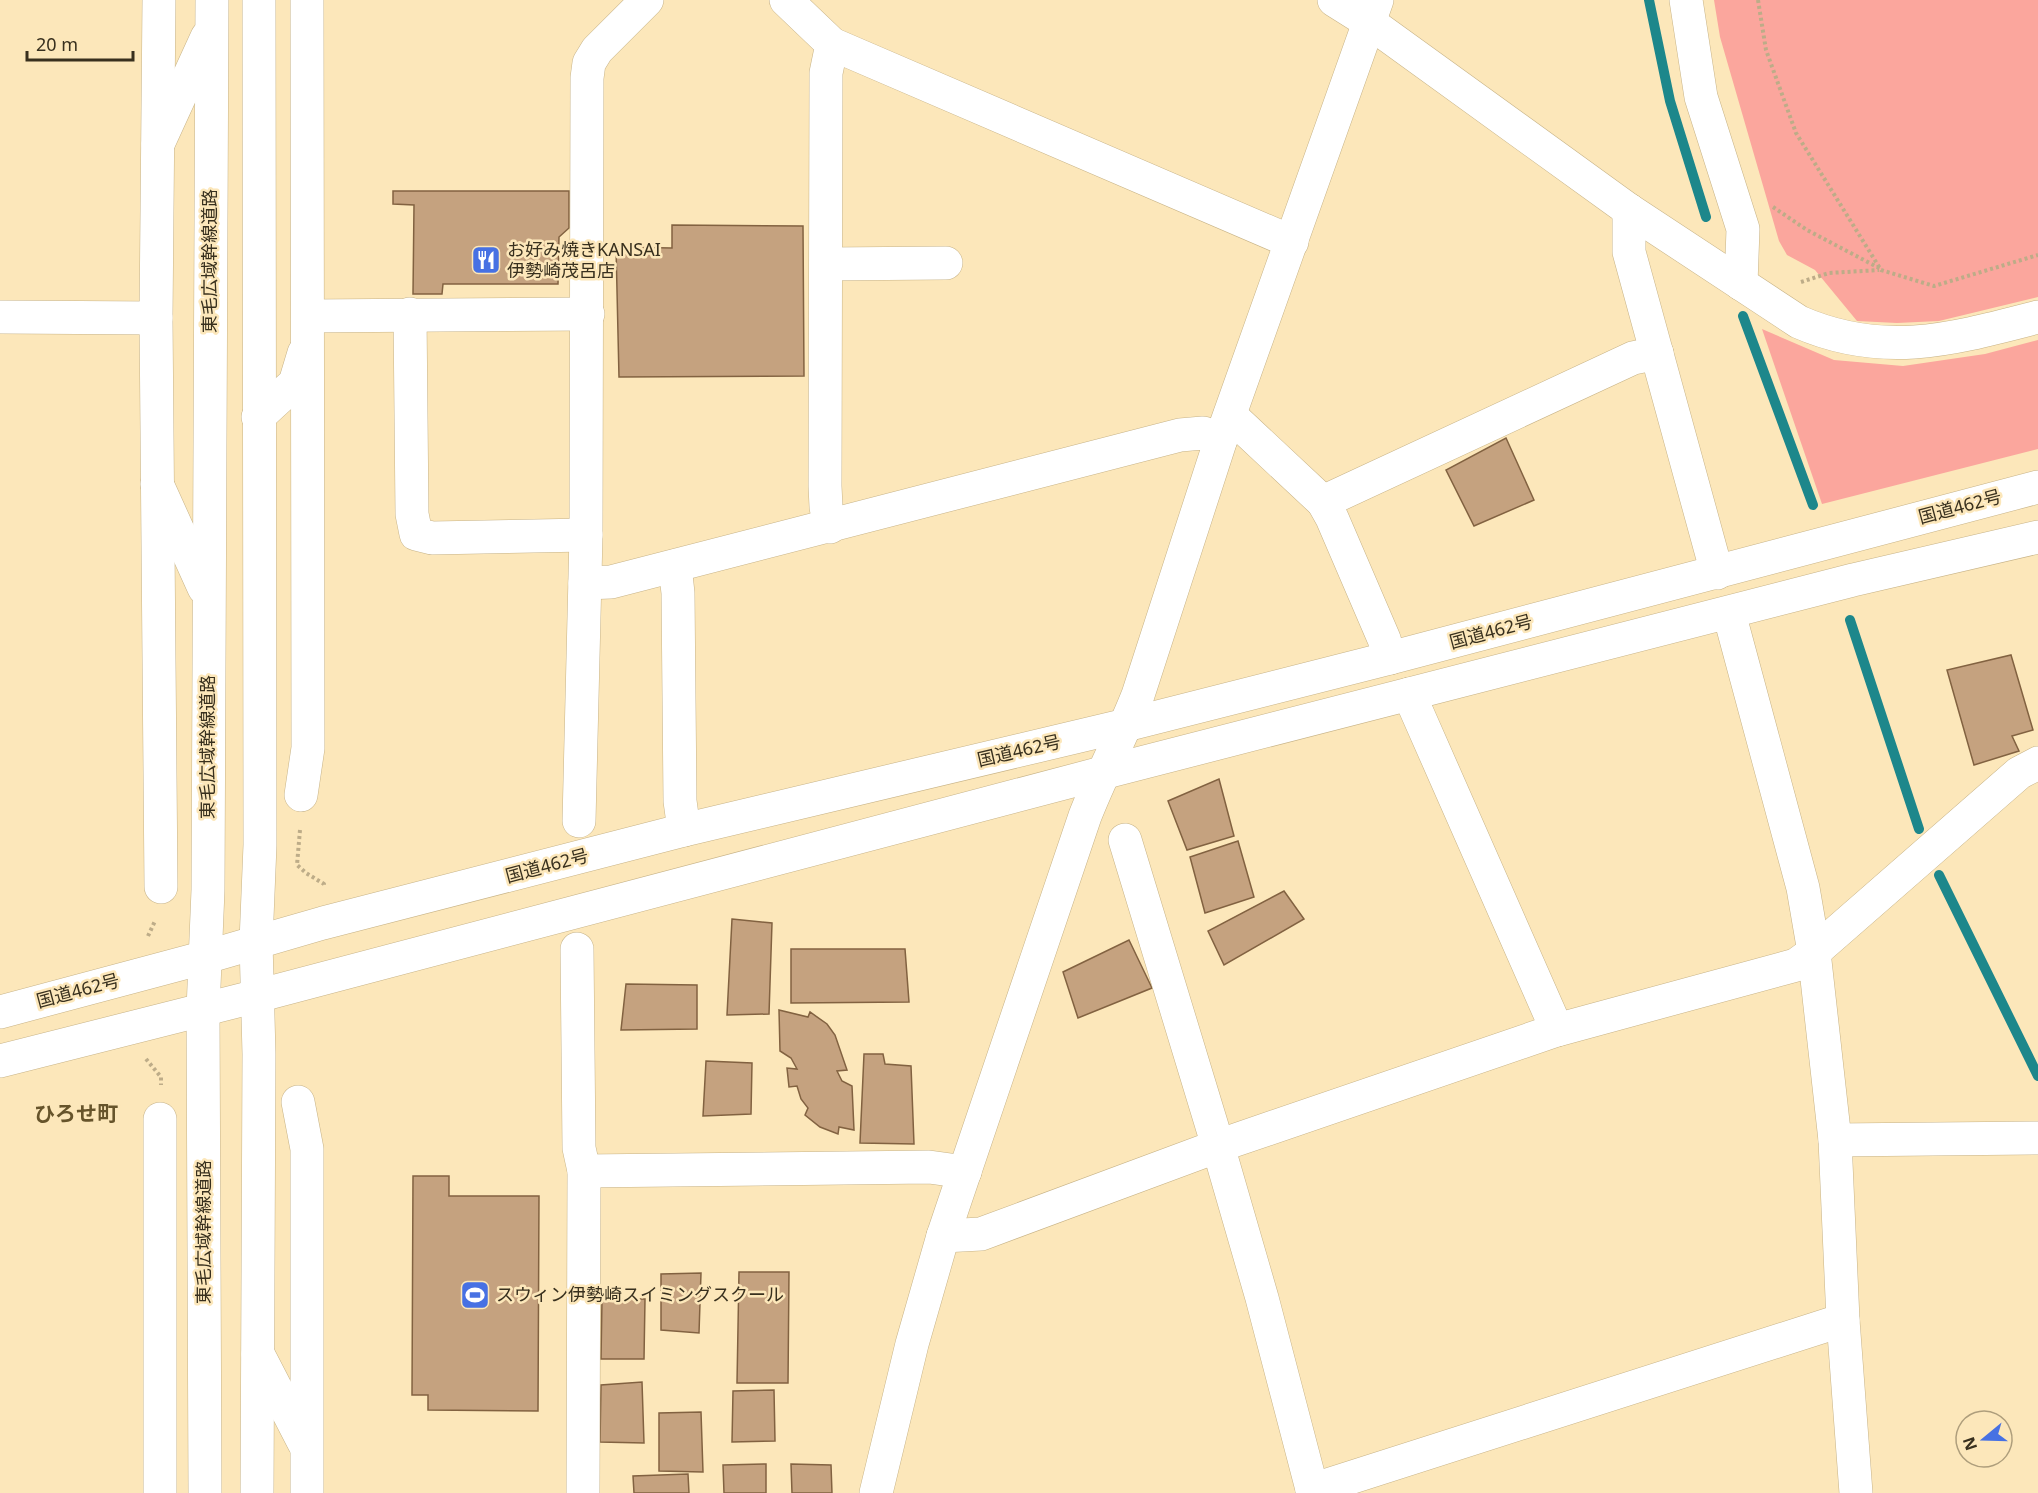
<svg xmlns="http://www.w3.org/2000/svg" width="2038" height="1493" font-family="'Noto Sans','Noto Sans JP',sans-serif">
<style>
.green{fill:#fba69d}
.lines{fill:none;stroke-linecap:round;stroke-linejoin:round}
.stream{stroke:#1d878b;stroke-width:10}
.building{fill:#c5a27f;stroke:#826241;stroke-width:1.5}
.minor-casing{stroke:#c7b387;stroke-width:34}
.highway-casing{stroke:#c7b387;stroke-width:34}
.path{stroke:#bdac88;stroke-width:4;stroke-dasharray:3 3;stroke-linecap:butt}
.minor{stroke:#fff;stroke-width:33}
.highway{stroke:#fff;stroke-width:33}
.labels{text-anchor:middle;stroke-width:5;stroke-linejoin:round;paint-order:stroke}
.poi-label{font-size:18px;fill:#38301e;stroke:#fce7ba;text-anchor:start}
.street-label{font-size:18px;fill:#38301e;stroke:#fce7ba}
.quarter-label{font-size:21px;font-weight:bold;fill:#66542b;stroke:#fce7ba}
</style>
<rect width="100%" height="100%" fill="#fce7ba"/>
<g class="green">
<polygon points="1714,0 2038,0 2038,297 1939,321 1897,323 1857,321 1815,270 1787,255 1779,241 1720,37"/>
<polygon points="1762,329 1834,360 1903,366 1985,354 2038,340 2038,449 1822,504"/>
</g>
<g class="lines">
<g class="stream">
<polyline points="1649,0 1670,101 1706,217"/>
<polyline points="1743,316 1813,505"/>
<polyline points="1850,620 1919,829"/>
<polyline points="1939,875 2038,1076"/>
</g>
</g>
<g class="building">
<polygon points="393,191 569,191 569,228 559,237 558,284 443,284 442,294 413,294 414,205 393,204"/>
<polygon points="672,225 803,226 804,376 619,377 616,247 672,248"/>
<polygon points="1506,438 1534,500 1474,526 1446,470"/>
<polygon points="2011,655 2033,730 2012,736 2019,751 1974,765 1947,670"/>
<polygon points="1219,779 1234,836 1187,850 1168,801"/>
<polygon points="1238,841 1254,897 1205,913 1190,857"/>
<polygon points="1284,891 1304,919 1224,965 1208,931"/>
<polygon points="732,919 772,923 769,1014 727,1015"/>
<polygon points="1129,940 1152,988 1078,1018 1063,972"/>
<polygon points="791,949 905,949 909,1002 791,1003"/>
<polygon points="626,984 697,985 697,1029 621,1030"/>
<polygon points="779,1010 808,1017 810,1012 827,1024 835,1035 847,1070 837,1071 842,1081 852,1086 854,1130 839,1127 838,1134 820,1127 805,1115 808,1108 801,1099 797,1086 789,1087 787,1068 797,1069 791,1058 780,1051"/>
<polygon points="864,1054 883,1054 885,1064 911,1066 914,1144 860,1143"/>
<polygon points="706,1061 752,1063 751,1114 703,1116"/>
<polygon points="413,1176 449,1176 449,1196 539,1196 538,1411 428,1410 428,1395 412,1395"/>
<polygon points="739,1272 789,1272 788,1383 737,1383"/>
<polygon points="701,1273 699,1333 661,1330 661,1274"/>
<polygon points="602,1299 645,1299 644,1359 601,1359"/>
<polygon points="642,1382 644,1443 600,1442 601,1385"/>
<polygon points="774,1390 775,1441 732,1442 733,1391"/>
<polygon points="701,1412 703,1472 659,1471 659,1413"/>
<polygon points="766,1464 766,1493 724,1493 723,1465"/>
<polygon points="791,1464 831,1465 832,1493 792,1493"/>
<polygon points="688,1474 689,1493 634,1493 633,1476"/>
</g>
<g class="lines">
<g class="minor-casing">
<g id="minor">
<polyline points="159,0 156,318 161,887"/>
<polyline points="786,0 832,44 1292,242"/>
<path d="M 1334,0 L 1369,22 L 1629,210 L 1799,322 C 1884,359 1953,339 2038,317"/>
<polyline points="1686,0 1701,97 1743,229 1741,284"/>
<polyline points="1629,210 1629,252 1717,573"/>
<polyline points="826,264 946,263"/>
<polyline points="410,314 412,514 416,534 432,538 586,535"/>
<polyline points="308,316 588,314"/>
<polyline points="0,317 156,318"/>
<polyline points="1230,415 1323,502 1332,518 1384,639 1390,658"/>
<polyline points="258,417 295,383 304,353"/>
<polyline points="1323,502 1633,358 1657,353"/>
<polyline points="830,527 826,507 825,486 826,73 832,44"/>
<polyline points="675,566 678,593 680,801 684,830"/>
<polyline points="585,583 611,582 1180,435 1203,433 1221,439"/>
<polyline points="1729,613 1803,888 1814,952 1835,1140 1843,1320 1856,1493"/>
<polyline points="1409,694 1557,1030"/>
<polyline points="301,795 308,748 307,0"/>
<polyline points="579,821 586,535 587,78 589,63 597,50 647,0"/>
<polyline points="1125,840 1218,1146 1262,1298 1313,1493"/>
<polyline points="577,949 579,1148 584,1171 583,1493"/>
<polyline points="298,1102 307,1149 307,1493"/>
<polyline points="160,1119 160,1493"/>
<polyline points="1835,1140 2038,1138"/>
<polyline points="584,1171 929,1167 965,1172"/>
<polyline points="943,1236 981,1234 1218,1146 1557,1030 1796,965 1814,952 2019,773 2038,763"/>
<polyline points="258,1354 304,1443"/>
<polyline points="1312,1490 1843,1320"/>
<path d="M 876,1493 L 912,1344 L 943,1236 L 1085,816 C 1101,775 1122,736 1138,695 L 1221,439 L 1377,0"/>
</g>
</g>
<g class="highway-casing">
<g id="highway">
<polyline points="158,144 207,37"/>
<polyline points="157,484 204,588"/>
<polyline points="0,1012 206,957 323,923 684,830 1126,725 1390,658 2038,487"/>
<polyline points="0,1061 257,996 1102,773 1853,580 2038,537"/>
<polyline points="205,1493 203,1010 208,890 212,0"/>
<polyline points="257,1493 259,1054 256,942 260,845 259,0"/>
</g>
</g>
<g class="path">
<polyline points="1758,0 1766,50 1796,133 1881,270 1934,286 2038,255"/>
<polyline points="1773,207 1807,230 1881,269"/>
<polyline points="1801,282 1829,273 1879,270"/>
<polyline points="300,830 297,865 306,873 324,884 324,886"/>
<polyline points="148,936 155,921"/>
<polyline points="146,1059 161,1077 161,1085"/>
</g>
<use href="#minor" class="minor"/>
<use href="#highway" class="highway"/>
</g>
<defs>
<g id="restaurant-square" transform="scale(1.5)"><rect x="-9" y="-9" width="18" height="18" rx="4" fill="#4771e3" stroke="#fce7ba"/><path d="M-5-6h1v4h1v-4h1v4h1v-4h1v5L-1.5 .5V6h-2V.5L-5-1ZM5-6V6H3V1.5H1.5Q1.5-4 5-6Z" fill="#fff"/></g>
<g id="stadium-square" transform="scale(1.5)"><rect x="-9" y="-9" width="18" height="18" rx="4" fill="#4771e3" stroke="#fce7ba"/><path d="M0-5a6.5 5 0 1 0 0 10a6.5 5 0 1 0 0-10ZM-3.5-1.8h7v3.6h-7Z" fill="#fff"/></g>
</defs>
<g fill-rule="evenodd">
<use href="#restaurant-square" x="486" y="260"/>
<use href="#stadium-square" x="475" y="1295"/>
</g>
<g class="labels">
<g class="poi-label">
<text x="507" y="256">お好み焼きKANSAI<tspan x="507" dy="21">伊勢崎茂呂店</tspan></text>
<text x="496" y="1301">スウィン伊勢崎スイミングスクール</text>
</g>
<g class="street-label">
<text transform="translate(210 261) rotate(-90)" y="6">東毛広域幹線道路</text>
<text transform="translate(1960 507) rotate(-15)" y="6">国道462号</text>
<text transform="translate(1491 632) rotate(-15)" y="6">国道462号</text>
<text transform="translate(208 747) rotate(-90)" y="6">東毛広域幹線道路</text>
<text transform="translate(1019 751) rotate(-13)" y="6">国道462号</text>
<text transform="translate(547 866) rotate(-15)" y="6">国道462号</text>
<text transform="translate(78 991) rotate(-15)" y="6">国道462号</text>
<text transform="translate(204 1232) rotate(-90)" y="6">東毛広域幹線道路</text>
</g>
<g class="quarter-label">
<text x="76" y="1121">ひろせ町</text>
</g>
</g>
<g transform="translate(1984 1439) rotate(251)"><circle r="28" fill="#fce7ba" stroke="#ae9e7c" stroke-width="1.5"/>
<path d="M0-4.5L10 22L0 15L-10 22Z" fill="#4771e3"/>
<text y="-9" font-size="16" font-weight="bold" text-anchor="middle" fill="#38301e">N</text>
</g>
<path d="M27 51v9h106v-9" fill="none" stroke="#38301e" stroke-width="3"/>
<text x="36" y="51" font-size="18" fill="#38301e" stroke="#fce7ba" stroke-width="4.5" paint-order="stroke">20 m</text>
</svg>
